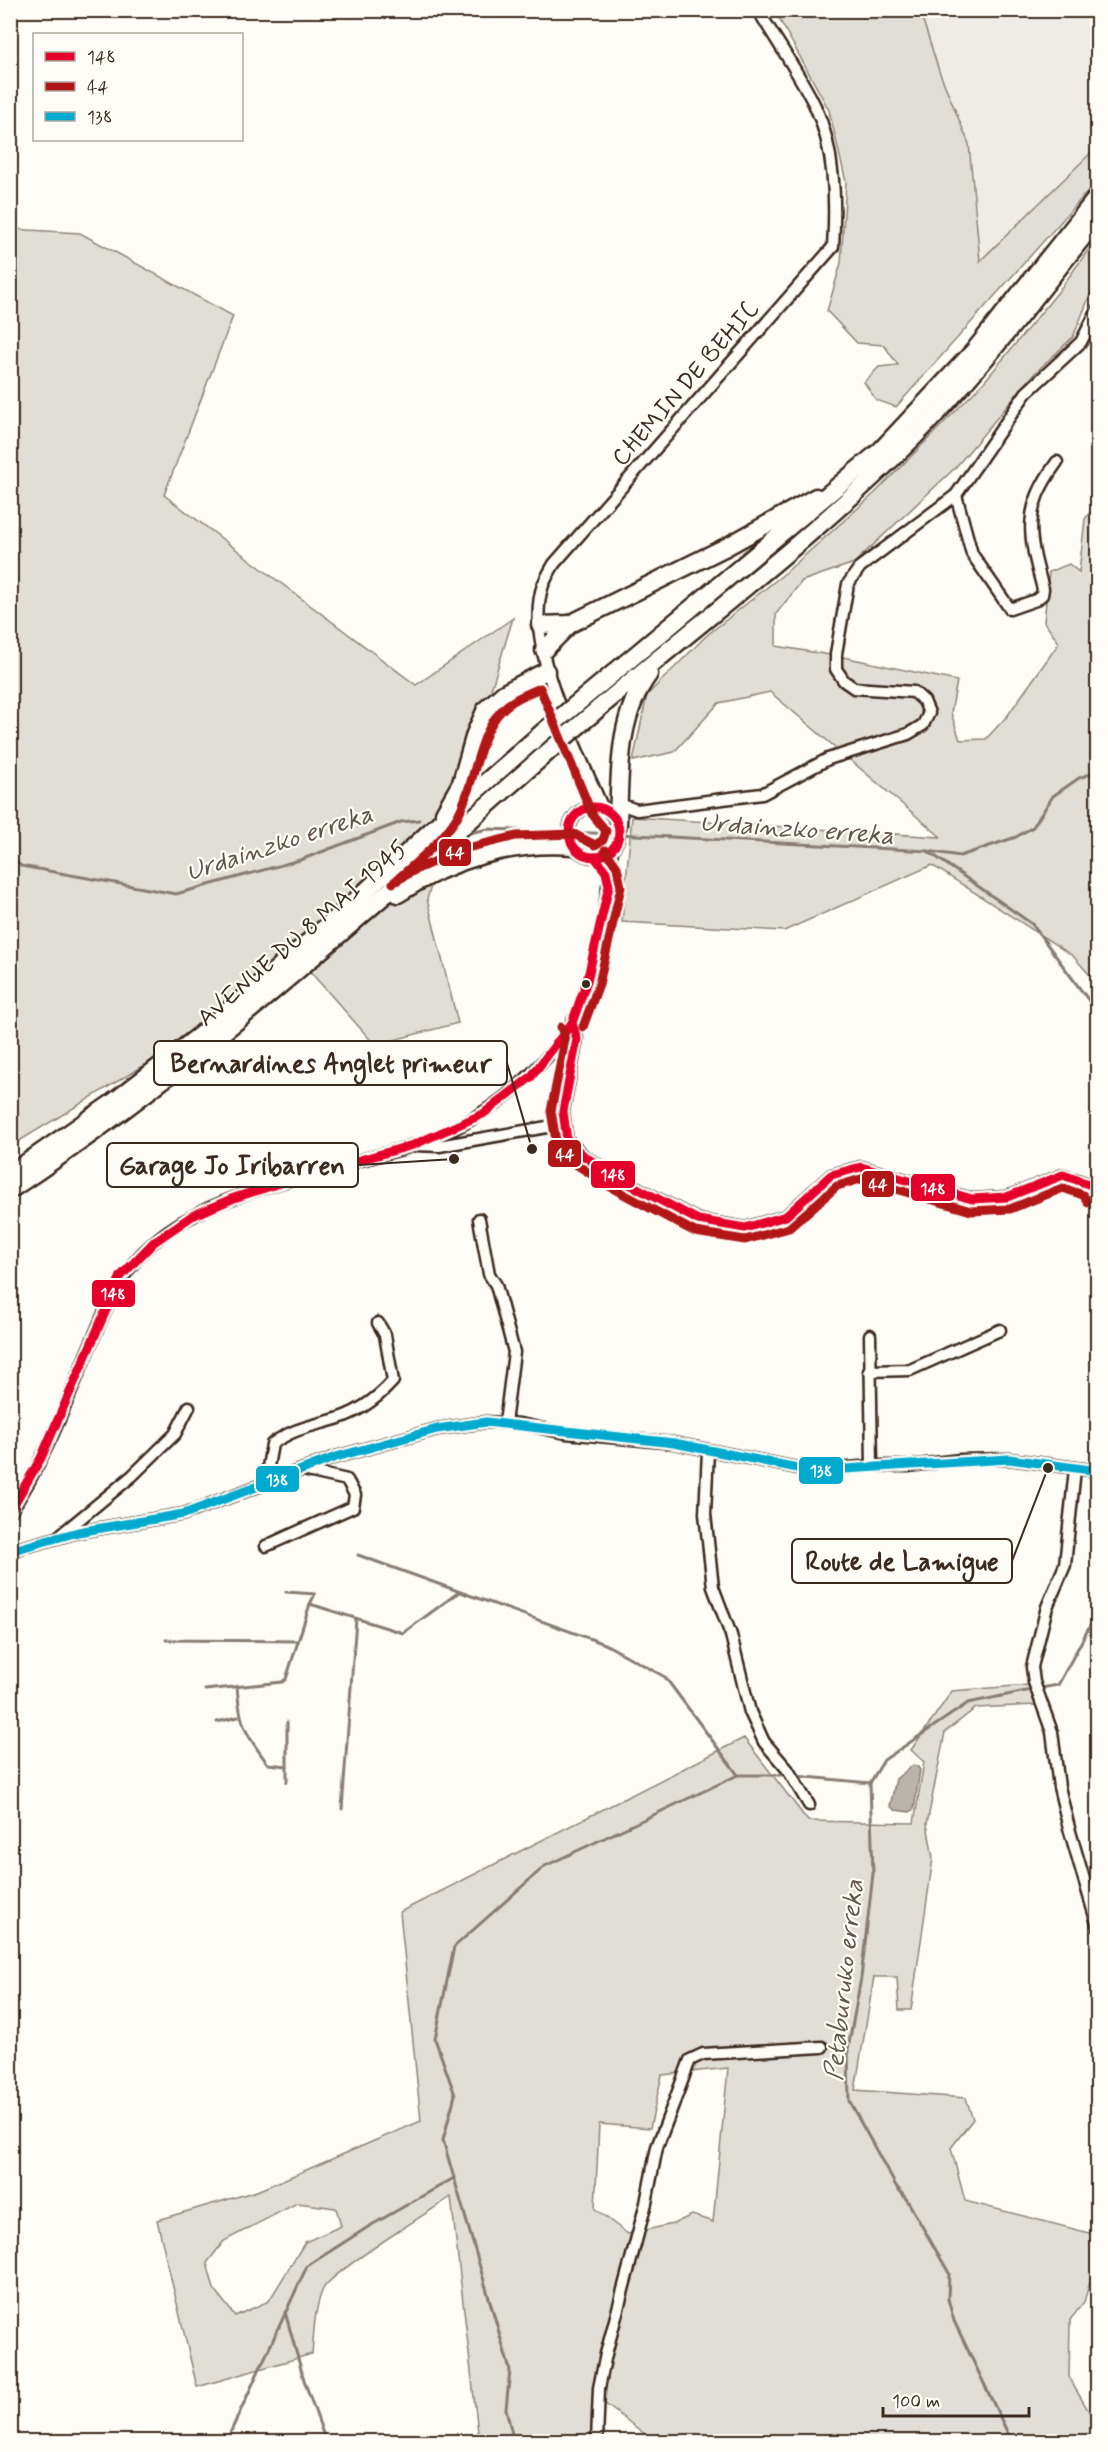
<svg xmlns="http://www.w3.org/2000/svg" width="1108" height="2452" font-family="Mynerve,sans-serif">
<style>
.built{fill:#efece7}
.green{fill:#e1ded7;stroke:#8e847a;stroke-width:1.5;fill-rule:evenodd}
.water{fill:#bbb4ad;stroke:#887d74;stroke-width:1.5}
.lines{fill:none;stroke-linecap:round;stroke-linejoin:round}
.stream{stroke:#887d74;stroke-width:3}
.minor-casing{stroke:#3b2a1e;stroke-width:15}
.highway-casing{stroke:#3b2a1e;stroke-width:21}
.minor{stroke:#fdfcf7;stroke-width:10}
.highway{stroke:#fdfcf7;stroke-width:16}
.highway-bridge-casing{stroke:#3b2a1e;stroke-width:21;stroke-linecap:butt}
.highway-bridge{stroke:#fdfcf7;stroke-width:16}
.bus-1-casing{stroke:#fdfcf7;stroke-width:14}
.bus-2-casing{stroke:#fdfcf7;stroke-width:14}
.bus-3-casing{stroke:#fdfcf7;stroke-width:14}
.bus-1{stroke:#e4002b;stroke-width:9}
.bus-2{stroke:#b21515;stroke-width:9}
.bus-3{stroke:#00a9ce;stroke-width:9}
.bus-dot{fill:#3b2a1e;stroke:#fdfcf7;stroke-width:2}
.labels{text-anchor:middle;stroke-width:4.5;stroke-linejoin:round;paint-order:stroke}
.street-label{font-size:24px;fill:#3b2a1e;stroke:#fdfcf7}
.water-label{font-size:26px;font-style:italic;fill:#615349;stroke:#fdfcf7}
.leader{fill:none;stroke:#3b2a1e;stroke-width:2}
.callout-dot{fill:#3b2a1e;stroke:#fdfcf7;stroke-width:2}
.callout{fill:#fdfcf7;stroke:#3b2a1e;stroke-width:2}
.callout-label{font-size:26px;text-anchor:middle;font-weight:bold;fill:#3b2a1e}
.line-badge{stroke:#fdfcf7;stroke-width:2}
.badge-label{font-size:16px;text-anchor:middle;font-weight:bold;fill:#fff}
</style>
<rect width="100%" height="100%" fill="#fdfcf7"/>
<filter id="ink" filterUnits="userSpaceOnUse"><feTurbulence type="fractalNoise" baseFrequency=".0167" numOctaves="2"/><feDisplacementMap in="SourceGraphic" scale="12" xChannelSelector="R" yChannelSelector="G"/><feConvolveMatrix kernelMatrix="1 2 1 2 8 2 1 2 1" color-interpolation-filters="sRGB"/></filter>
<g filter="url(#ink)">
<polygon class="built" points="920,11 1097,11 1097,147 980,261 969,144 939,71"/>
<g class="green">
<polygon points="775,11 920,11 939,71 969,144 980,261 1097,147 1097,181 896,407 876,400 864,382 879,367 898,365 884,345 857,343 827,311 841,263 846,182 829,110"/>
<polygon points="11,229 80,233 233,316 164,495 416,685 513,618 427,899 458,1023 375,1045 306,967 11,1146"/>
<polygon points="1097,238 1097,278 1073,337 1034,374 955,468 854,563 802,581 776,614 776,646 848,658 957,681 951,713 960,740 986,739 1008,715 1059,643 1044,622 1049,572 1069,564 1079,572 1085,519 1097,503 1097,983 1073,956 932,865 784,931 622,922 632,817 941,837 770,692 719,703 674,752 633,761 647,695 706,636 785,573 875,493 984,382 1058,292"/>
<path d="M 1028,1685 L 1035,1705 L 976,1708 L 945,1732 L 927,1824 L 933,1858 L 911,2010 L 899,2010 L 897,1977 L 874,1977 L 855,2090 L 966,2098 L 973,2119 L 951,2148 L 965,2201 L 1097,2235 L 1097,2259 L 1084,2302 L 1070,2320 L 1069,2378 L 1097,2425 L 1097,2441 L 654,2441 L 604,2403 L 595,2441 L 479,2441 L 451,2197 C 430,2211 330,2273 323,2289 C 314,2309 314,2333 312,2354 L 197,2387 L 157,2220 L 257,2191 L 421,2121 L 400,1912 L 744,1738 L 808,1821 L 914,1823 L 924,1762 L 911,1750 L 952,1691 ZM 728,2068 L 713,2222 L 692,2215 L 673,2224 L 628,2234 L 595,2209 L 599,2124 L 650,2128 L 662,2075 ZM 297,2203 L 336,2208 L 341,2226 L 305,2242 L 269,2301 L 235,2316 L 214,2289 L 207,2263 L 224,2241 Z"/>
</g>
<polygon class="water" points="913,1765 917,1766 920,1770 914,1809 910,1812 895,1810 890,1806 896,1779"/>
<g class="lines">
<g class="stream">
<polyline points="465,834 488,829 617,834 928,851 960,856 1016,837 1033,827 1053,796 1079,778 1098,771"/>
<polyline points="929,852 1032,924 1098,1013"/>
<polyline points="10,856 21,866 176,894 300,860 401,822 419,820"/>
<polyline points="358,1555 605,1644 665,1677 738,1775"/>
<polyline points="286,1592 315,1594 310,1604"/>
<polyline points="166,1640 298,1641"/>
<path d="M 237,1686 C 240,1726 245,1733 268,1764 L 287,1766"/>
<polyline points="1041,1688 1058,1685 1098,1611"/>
<polyline points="205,1690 282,1682 286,1679 310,1604 403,1633 459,1592"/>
<polyline points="217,1722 238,1717"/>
<polyline points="796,1776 870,1783"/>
<polyline points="287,1782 287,1722"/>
<polyline points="342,1809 356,1619"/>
<polyline points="454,2178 510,2370 506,2409 514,2442"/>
<polyline points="285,2312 304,2380 326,2442"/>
<polyline points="226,2442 307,2266 368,2227 454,2178 443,2140 455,2095 435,2039 454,1947 545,1866 738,1775 786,1775"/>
<polyline points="1012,2442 954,2321 948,2299 949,2273 907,2200 896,2186 849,2101 848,2049 861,1978 873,1874 870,1783 884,1760 968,1703 1031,1690"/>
</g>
<g class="minor-casing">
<g id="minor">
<path d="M 956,495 L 972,554 L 1010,609 L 1036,600 L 1042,595 L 1043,589 C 1028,534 1022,510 1057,462"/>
<polyline points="619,804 637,810 762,794 828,759 908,734 923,725 929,713 924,701 914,692 854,688 844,681 836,669 836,654 848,584 860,567 956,495 1026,393 1081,342 1098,309"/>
<circle cx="594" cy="832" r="25"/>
<path d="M 603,809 C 580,754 522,644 543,585 C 546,578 550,571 554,564 L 833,247 C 836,201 835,149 815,106 C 799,73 777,42 758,10"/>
<polyline points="572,1023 577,1039 563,1111 567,1140 584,1156 620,1179 698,1220 745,1228 786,1216 831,1175 861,1167 972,1199 1007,1197 1063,1175 1091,1185 1098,1195"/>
<polyline points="416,1145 439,1146 564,1124"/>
<polyline points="479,1219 489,1274 496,1285 514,1352 505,1423"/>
<polyline points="870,1335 872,1466"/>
<polyline points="869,1371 910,1370 1000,1330"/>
<polyline points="708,1451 705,1514 713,1587 731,1635 750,1712 764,1742 788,1770 809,1805"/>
<polyline points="1075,1469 1065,1565 1047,1607 1032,1667 1034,1682 1052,1732 1059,1787 1069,1828 1098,1927"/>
<path d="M 265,1484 L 272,1444 C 291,1430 307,1427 329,1421 C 354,1415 376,1400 393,1381 L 385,1335 L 378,1323"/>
<path d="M 10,1512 C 45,1461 66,1402 90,1346 C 109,1303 117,1275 153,1243 C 194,1207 252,1191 303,1176 C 339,1165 376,1157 411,1146 C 477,1125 534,1083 571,1024 C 593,990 609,891 612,850"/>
<polyline points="59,1536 132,1476 175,1434 189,1407"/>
<polyline points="266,1546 353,1507 355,1495 347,1480 303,1470"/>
<polyline points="10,1551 78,1532 184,1514 336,1457 437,1429 486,1422 520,1424 566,1433 674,1443 812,1471 872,1466 908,1466 960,1460 1009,1459 1098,1471"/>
<polyline points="597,2442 599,2388 606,2354 646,2203 657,2147 690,2060 703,2054 822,2047"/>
</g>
</g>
<g class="highway-casing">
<g id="highway">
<polyline points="540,625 570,624 726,547 816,497"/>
<polyline points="544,650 570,624"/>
<polyline points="586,696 880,451 973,352 1098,196"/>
<path d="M 598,709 C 700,622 809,541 905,446 C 976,376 1036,296 1098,218"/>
<polyline points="444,813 461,783 475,734 486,709 504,693 546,671"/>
<path d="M 618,825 C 620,773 617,717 649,674"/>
<path d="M 398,894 C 449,860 511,841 573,846"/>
<polyline points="10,1174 112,1103 200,1035 341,914 438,824 543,732"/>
<path d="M 10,1190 C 207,1060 380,898 557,744"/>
</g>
</g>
<use href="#minor" class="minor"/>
<use href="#highway" class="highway"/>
<g class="highway-bridge-casing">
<g id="highway-bridge">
<polyline points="543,732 586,696"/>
<polyline points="557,744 598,709"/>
</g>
</g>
<use href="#highway-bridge" class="highway-bridge"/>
<g class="bus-1-casing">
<g id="bus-1">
<circle cx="594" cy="832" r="25"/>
<polyline points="572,1023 577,1039 563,1111 567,1140 584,1156 620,1179 698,1220 745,1228 786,1216 831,1175 861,1167 972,1199 1007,1197 1063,1175 1091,1185 1098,1194"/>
<polyline points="10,1511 41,1458 121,1276 154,1242 192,1216 234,1198 286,1181 413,1145 483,1114 531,1077 572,1023 587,981 609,886 606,872 595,857"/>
</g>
</g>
<g class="bus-2-casing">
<g id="bus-2">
<path d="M 540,688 L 592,814 L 606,831 L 603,840 L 595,845 L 574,834 L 516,836 L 463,849 L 415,870 L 393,883 C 415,863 442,842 457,817 C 475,786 477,736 501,711 C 511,700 526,694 540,688 Z"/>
<polyline points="561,1027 565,1040 551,1111 557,1147 577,1165 614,1189 695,1232 745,1240 789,1228 837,1186 861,1179 971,1211 1010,1209 1063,1188 1083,1195 1088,1202"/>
<polyline points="583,1027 599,984 621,887 617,867 605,850"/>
</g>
</g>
<g class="bus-3-casing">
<polyline id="bus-3" points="10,1551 78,1532 184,1514 336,1457 437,1429 486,1422 674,1443 812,1471 1009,1459 1098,1471"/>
</g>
<use href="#bus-1" class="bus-1"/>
<use href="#bus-2" class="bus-2"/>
<use href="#bus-3" class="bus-3"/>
</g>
</g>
<circle class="bus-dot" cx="586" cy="984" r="5"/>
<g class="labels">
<g class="street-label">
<text transform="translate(685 383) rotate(-49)" y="8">CHEMIN DE BEHIC</text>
<text transform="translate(302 933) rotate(-41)" y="8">AVENUE DU 8 MAI 1945</text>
</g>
<g class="water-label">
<text transform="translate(797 828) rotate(4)" y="9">Urdainzko erreka</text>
<text transform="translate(279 842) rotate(-18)" y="9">Urdainzko erreka</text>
<text transform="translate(843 1980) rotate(-84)" y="9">Petaburuko erreka</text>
</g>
</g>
<path class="leader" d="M532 1149L507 1063M454 1159L358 1165M1048 1468L1012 1561"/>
<g class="callout-dot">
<circle cx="532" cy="1149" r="6"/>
<circle cx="454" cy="1159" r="6"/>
<circle cx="1048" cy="1468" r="6"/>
</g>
<g class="callout">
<rect x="154" y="1041" width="353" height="44" rx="6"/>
<rect x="107" y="1143" width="251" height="44" rx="6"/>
<rect x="792" y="1539" width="220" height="44" rx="6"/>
</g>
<g class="callout-label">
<text x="331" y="1072">Bernardines Anglet primeur</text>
<text x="232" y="1174">Garage Jo Iribarren</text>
<text x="902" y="1570">Route de Lamigue</text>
</g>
<g class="line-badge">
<rect x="438" y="838" width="34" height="29" rx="6" fill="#b21515"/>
<rect x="547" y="1139" width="35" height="29" rx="6" fill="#b21515"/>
<rect x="590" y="1160" width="46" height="29" rx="6" fill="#e4002b"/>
<rect x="861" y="1170" width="34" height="28" rx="6" fill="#b21515"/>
<rect x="910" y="1173" width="46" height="29" rx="6" fill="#e4002b"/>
<rect x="91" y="1279" width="45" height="29" rx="6" fill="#e4002b"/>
<rect x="798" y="1456" width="46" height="29" rx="6" fill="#00a9ce"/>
<rect x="255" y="1465" width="45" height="28" rx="6" fill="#00a9ce"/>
</g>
<g class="badge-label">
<text x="455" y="858">44</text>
<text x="565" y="1160">44</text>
<text x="613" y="1180">148</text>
<text x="878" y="1190">44</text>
<text x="933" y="1194">148</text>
<text x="113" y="1299">148</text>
<text x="821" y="1476">138</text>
<text x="277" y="1485">138</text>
</g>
<rect width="1108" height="2452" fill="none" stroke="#fdfcf7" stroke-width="36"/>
<rect x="18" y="18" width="1072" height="2416" fill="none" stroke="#3b2a1e" stroke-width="2" filter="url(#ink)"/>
<rect x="33" y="33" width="210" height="108" fill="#fdfcf7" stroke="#afa8a0" stroke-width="1.5"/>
<rect x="45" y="52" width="30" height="9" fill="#e4002b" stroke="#afa8a0" stroke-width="1.5"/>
<text x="87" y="63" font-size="18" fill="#3b2a1e">148</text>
<rect x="45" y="82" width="30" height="9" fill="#b21515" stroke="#afa8a0" stroke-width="1.5"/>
<text x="87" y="93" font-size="18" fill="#3b2a1e">44</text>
<rect x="45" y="112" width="30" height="9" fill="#00a9ce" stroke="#afa8a0" stroke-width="1.5"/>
<text x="87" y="123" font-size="18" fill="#3b2a1e">138</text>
<path d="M883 2407v9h146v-9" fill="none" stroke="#3b2a1e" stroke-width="3"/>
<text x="892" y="2407" font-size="18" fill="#3b2a1e" stroke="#fdfcf7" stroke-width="4.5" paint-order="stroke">100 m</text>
</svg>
